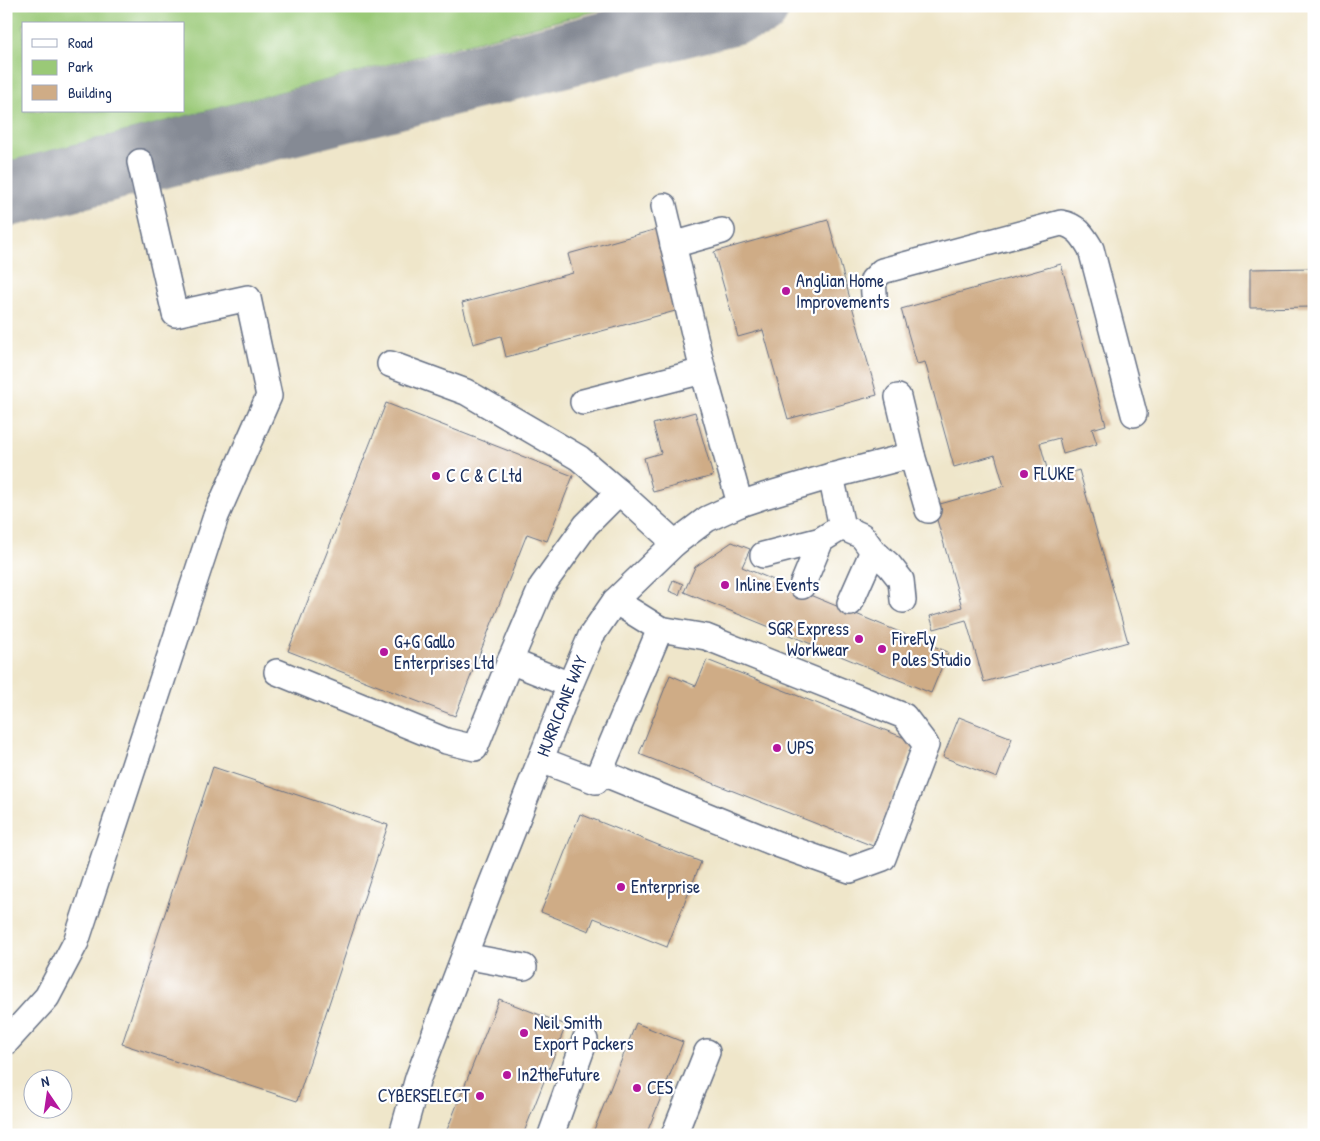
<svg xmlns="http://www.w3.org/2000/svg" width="1320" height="1141" font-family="'Patrick Hand',sans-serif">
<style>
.green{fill:#9ac977;stroke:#5a7c6a;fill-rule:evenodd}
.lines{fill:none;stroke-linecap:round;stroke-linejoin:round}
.taxiway{stroke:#858a94;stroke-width:65}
.building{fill:#cfac86}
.minor-casing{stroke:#656f84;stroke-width:28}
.minor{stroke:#fff;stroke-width:25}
.poi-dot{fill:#b5179e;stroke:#fff;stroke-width:2}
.labels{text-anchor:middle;stroke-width:4.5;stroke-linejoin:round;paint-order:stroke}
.poi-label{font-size:18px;fill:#1b2f5e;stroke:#fff;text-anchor:start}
.street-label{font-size:18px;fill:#1b2f5e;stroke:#fff}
</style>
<rect width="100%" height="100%" fill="#fff"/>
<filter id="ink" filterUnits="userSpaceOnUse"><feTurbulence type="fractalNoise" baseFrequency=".02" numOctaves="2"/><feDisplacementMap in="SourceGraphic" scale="10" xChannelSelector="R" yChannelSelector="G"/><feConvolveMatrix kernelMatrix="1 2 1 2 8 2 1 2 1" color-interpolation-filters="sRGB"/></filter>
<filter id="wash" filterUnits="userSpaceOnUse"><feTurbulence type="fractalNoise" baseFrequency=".0096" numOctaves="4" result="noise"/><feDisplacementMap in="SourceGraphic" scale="20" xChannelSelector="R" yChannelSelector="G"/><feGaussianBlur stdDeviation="1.12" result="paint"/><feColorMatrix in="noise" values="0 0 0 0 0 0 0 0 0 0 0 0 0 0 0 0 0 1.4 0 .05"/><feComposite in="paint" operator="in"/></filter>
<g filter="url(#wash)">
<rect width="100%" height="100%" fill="#efe6ca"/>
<path class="green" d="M 6,6 L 616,6 L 6,162 ZM 24,24 L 184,24 L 184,111 L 24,111 Z"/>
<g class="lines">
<polyline class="taxiway" points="6,195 757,6"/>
</g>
<g id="blocks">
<g class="building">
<polygon points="828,220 877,395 788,419 763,330 738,337 714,252"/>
<polygon points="657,229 679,310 506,357 501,336 473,344 462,303 573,273 568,254"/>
<polygon points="1061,264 1106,425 1092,429 1097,444 1063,454 1059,438 1040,443 1050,479 1079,470 1128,642 984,682 966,620 934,629 930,616 962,607 933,506 1004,486 995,455 954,467 925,362 917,364 901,309"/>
<polygon points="1314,268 1314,307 1250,308 1250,269"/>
<polygon points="386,403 573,476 547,541 527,534 455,716 288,651"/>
<polygon points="695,412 713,476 653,492 644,458 661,453 653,424"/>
<polygon points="732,542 750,549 742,567 948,652 931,693 684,592 695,567"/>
<polygon points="673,580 683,584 679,595 669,591"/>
<polygon points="707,660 915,742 873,846 639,754 670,675 696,686"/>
<polygon points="959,717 1012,738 997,778 943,757"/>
<polygon points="213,767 388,825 297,1101 122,1044"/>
<polygon points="580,814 701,862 667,947 594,918 589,931 541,912"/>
<polygon points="499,999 566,1025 523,1135 445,1135"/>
<polygon points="636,1023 683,1042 646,1135 592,1135"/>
</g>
</g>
</g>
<g filter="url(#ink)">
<use href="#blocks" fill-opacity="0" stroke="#656f84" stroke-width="1"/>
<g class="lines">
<g class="minor-casing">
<g id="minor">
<polyline points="664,206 703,371 740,504"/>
<polyline points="673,245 722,231"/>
<path d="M 874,294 L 873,280 L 882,271 L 1061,223 C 1077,226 1083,235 1091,249 L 1134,414"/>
<polyline points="390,364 466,392 579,458 619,492"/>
<polyline points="583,402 703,371"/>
<polyline points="912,455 928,510"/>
<polyline points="831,476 842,527 862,536 873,551 889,565 901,580 903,600"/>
<polyline points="763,555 821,540 842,527"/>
<polyline points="802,586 821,540"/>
<polyline points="850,603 873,551"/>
<polyline points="277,672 446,741 475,748 510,661"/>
<polyline points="570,685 510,661 542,586 586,525 619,492 675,543"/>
<polyline points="541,760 596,781 660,629 615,601"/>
<polyline points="600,772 777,844 850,870 883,858 926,745 904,716 706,637 660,629"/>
<polyline points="465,956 524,967"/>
<polyline points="6,1042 47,997 76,942 216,516 269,396 248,298 175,314 140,162"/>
<path id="s1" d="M 402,1135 L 418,1078 L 488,893 L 570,685 L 591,636 L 615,601 L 675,543 L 707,519 L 740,504 L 764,496 L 831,476 L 912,455 L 898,397"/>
<polyline points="551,1135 585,1040"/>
<polyline points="674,1135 707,1052"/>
</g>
</g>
<use href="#minor" class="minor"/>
</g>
</g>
<g class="poi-dot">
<circle cx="786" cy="291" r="5"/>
<circle cx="1024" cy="474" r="5"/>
<circle cx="436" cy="476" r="5"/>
<circle cx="725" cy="585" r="5"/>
<circle cx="859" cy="639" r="5"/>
<circle cx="882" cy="649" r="5"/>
<circle cx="384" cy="652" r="5"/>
<circle cx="777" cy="748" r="5"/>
<circle cx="621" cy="887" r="5"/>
<circle cx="524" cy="1033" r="5"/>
<circle cx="507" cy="1075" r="5"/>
<circle cx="637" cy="1088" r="5"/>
<circle cx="480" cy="1096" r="5"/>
</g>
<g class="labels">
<g class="poi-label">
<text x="796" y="287">Anglian Home<tspan x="796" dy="21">Improvements</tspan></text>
<text x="1034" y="480">FLUKE</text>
<text x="446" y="482">C C &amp; C Ltd</text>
<text x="735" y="591">Inline Events</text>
<text x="849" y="635" text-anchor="end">SGR Express<tspan x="849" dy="21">Workwear</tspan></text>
<text x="892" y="645">FireFly<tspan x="892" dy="21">Poles Studio</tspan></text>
<text x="394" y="648">G+G Gallo<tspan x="394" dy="21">Enterprises Ltd</tspan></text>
<text x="787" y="754">UPS</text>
<text x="631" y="893">Enterprise</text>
<text x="534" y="1029">Neil Smith<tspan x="534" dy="21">Export Packers</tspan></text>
<text x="517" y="1081">In2theFuture</text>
<text x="647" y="1094">CES</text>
<text x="470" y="1102" text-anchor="end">CYBERSELECT</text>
</g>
<g class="street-label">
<text dy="6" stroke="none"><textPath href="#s1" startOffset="458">HURRICANE WAY</textPath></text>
</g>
</g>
<rect width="1320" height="1141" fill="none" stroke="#fff" stroke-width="25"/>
<rect x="22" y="22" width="162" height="90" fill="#ffffff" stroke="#a4acbf"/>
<rect x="32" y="39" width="25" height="8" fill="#ffffff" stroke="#a4acbf"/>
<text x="68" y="48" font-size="15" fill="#1b2f5e">Road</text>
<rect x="32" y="60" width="25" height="15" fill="#9ac977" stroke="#a4acbf"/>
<text x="68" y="72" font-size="15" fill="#1b2f5e">Park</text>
<rect x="32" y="85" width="25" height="15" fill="#cfac86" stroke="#a4acbf"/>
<text x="68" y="98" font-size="15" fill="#1b2f5e">Building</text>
<g transform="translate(48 1094) rotate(347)"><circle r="24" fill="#ffffff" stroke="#a4acbf"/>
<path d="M0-4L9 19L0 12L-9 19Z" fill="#b5179e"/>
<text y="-8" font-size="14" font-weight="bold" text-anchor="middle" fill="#1b2f5e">N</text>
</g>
</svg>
